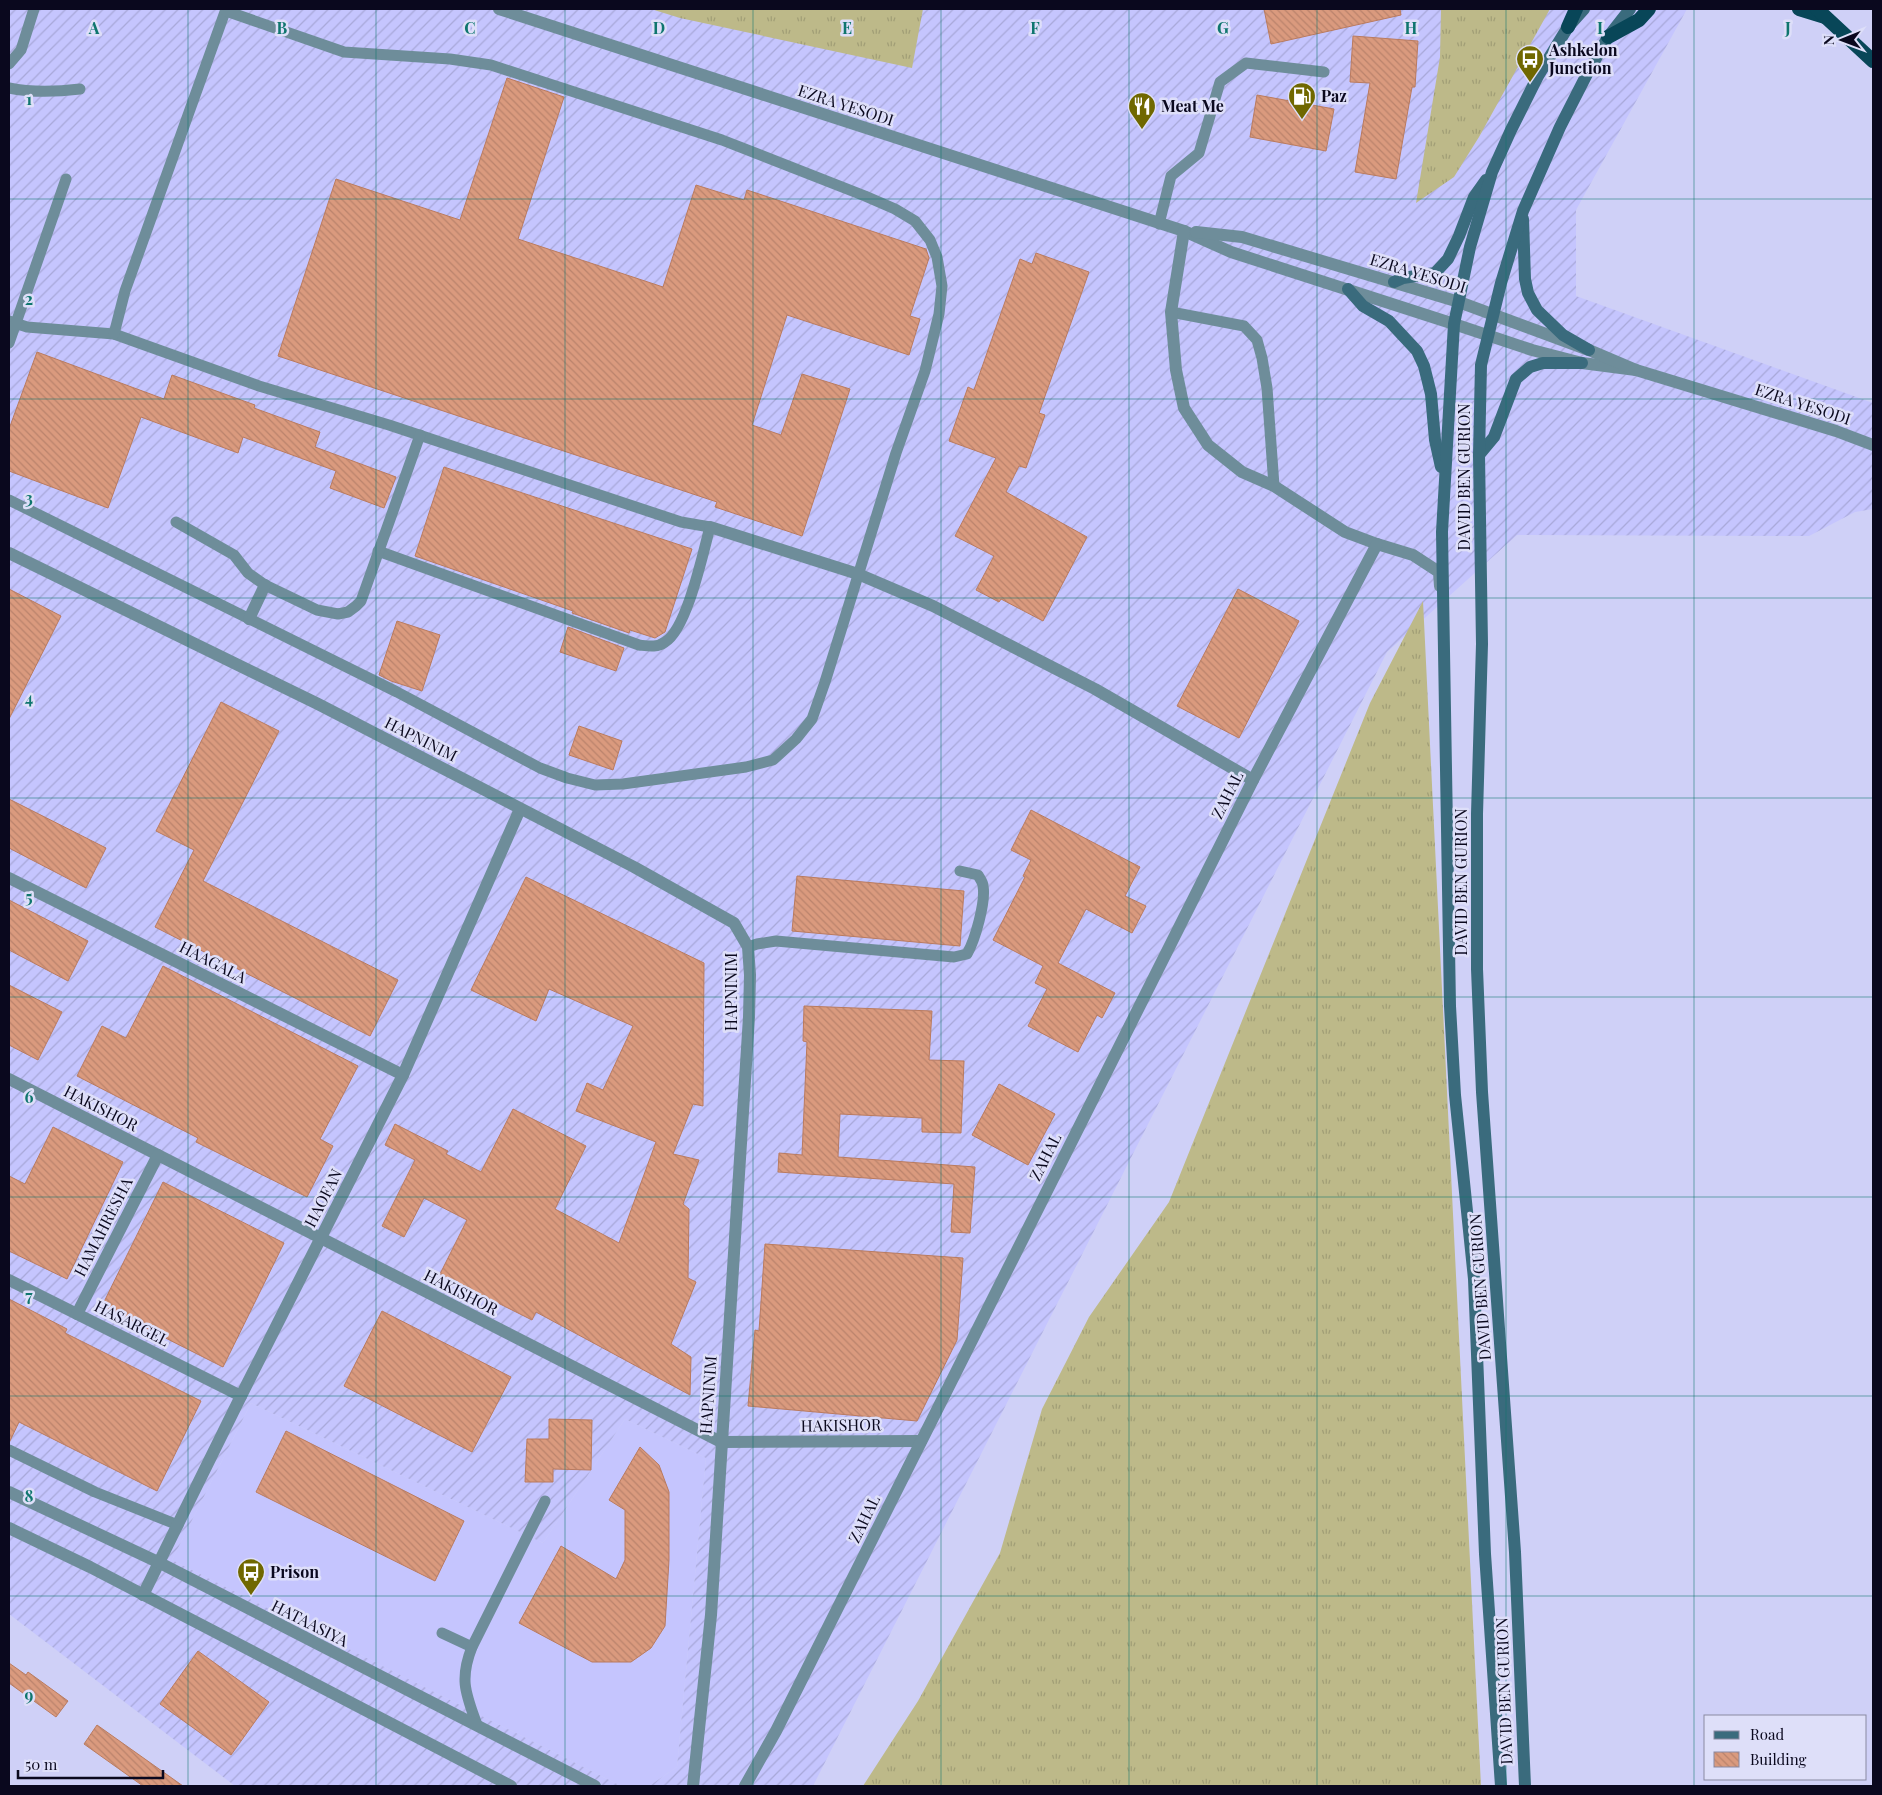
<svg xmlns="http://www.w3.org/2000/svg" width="1882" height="1795" font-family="'Playfair Display',serif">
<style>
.built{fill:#c5c5fe}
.industrial{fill:url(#industrial-furrows)}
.grass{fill:url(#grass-tufts)}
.building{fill:url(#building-back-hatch);stroke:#ba7b5f}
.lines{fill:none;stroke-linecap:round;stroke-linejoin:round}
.service{stroke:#6e8d9a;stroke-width:11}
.minor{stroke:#6e8d9a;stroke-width:12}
.tertiary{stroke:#6e8d9a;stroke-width:12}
.secondary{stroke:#3a6b7d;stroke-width:12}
.trunk{stroke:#084658;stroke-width:14}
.grid{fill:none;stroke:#0f766e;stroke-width:1;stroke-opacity:0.55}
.labels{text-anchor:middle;stroke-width:5;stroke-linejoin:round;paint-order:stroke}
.poi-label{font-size:16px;font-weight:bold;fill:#0a081e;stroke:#dedff9;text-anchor:start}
.street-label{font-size:16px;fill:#0a081e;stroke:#dedff9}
.grid-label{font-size:16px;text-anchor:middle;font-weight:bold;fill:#0f766e;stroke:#dedff9;stroke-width:5;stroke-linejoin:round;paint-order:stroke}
</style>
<defs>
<pattern id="industrial-furrows" width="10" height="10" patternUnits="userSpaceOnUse" patternTransform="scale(1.25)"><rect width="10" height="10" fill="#c5c5fe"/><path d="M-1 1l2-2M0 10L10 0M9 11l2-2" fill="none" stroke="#a8a8d9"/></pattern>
<pattern id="grass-tufts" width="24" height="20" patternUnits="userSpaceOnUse" patternTransform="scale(1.25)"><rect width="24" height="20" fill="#bdb989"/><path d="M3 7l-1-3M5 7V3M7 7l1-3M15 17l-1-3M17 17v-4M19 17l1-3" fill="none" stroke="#a19e76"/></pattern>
<pattern id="building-back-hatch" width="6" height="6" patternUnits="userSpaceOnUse" patternTransform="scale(1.25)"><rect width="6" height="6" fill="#da9a7e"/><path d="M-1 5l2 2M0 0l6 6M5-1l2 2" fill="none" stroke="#ba836c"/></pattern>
</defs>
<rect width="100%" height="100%" fill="#cfd0f7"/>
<polygon class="built" points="251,1403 543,1543 625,1419 706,1458 677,1767 649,1786 621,1786 172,1560"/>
<polygon class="industrial" points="9,9 1687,9 1576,210 1576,296 1873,403 1873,509 1855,512 1809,536 1517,535 1387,652 813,1786 649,1786 677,1767 706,1458 625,1419 543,1543 251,1403 172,1560 621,1786 235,1786 9,1614"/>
<g class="grass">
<polygon points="651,9 923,9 912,68 680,18"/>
<polygon points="1441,9 1550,9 1479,137 1454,177 1416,203 1440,57"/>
<polygon points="1423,601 1481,1786 863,1786 918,1701 1000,1553 1042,1409 1089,1317 1169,1202 1370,703"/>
</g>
<g class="building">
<polygon points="1264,9 1400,9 1401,15 1271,44"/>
<polygon points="1353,36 1418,41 1415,87 1412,87 1396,179 1355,172 1370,83 1350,82"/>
<polygon points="507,78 564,97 518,239 663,287 696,185 744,200 747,190 926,249 929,258 910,316 920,319 909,355 787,315 752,425 781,435 802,374 850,389 802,536 715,507 717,502 278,356 336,179 460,220"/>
<polygon points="1257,95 1334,109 1326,151 1250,137"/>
<polygon points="1036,253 1089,272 1039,413 1045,415 1026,468 1019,466 1006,492 1087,537 1043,621 1001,599 999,602 976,590 994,556 955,536 996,458 949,441 968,387 974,390 1020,259 1032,264"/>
<polygon points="37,352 164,399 172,375 255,405 254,408 320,432 315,447 396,477 384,508 330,488 336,471 243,437 238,453 141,417 108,508 9,471 9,429"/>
<polygon points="444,467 692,549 665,632 655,638 630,630 629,633 572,613 573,611 415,556"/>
<polygon points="9,589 61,616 9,719"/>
<polygon points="1238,589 1299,621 1239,738 1177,706"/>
<polygon points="397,621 440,635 422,691 391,681 379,675"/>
<polygon points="568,627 624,648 616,671 560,652"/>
<polygon points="221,702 279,731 203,881 398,980 370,1036 155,927 194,850 156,831"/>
<polygon points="579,726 622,741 613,770 569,755"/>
<polygon points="9,799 106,848 86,888 9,848"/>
<polygon points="1031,810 1140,867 1125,896 1146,906 1132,933 1086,909 1058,963 1115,993 1102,1018 1097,1015 1078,1052 1028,1026 1047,989 1035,983 1043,966 993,940 1025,877 1023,876 1031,860 1011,850"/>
<polygon points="797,876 964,891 960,946 792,931"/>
<polygon points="526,877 704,963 703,1106 693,1104 673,1154 699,1160 683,1204 689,1209 688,1278 696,1282 671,1344 691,1357 690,1395 536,1312 532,1320 440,1274 467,1220 424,1198 404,1237 382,1226 415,1160 385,1145 395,1124 448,1151 446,1154 481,1172 513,1109 586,1146 555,1209 619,1243 656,1142 576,1111 587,1083 603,1090 633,1026 549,989 536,1021 471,990"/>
<polygon points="9,900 88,941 68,981 9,950"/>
<polygon points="163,966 358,1066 320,1139 333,1146 307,1197 196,1142 198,1138 77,1076 102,1026 126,1038"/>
<polygon points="9,985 62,1012 38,1060 9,1045"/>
<polygon points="804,1006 932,1011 929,1060 964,1061 961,1133 922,1132 922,1118 840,1114 838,1157 975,1167 970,1233 951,1232 954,1184 778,1172 779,1153 802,1155 807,1042 803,1041"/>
<polygon points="999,1084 1055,1114 1028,1165 972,1135"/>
<polygon points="53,1127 123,1162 67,1279 9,1251 9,1176 25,1184"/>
<polygon points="163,1182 284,1243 223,1367 102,1306"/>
<polygon points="765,1244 963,1258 957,1340 917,1421 748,1406 755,1330 759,1331"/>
<polygon points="9,1299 67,1329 65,1333 201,1401 157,1491 19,1422 9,1443"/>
<polygon points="382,1311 511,1377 472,1452 344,1386"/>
<polygon points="549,1419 592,1420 591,1470 553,1469 553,1482 525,1482 527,1439 549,1439"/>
<polygon points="286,1431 464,1521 435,1581 256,1492"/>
<polygon points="640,1447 659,1465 669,1492 669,1560 665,1626 651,1648 631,1662 592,1662 519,1623 561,1546 616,1579 625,1560 625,1510 609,1500"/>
<polygon points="198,1651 269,1702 231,1755 160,1704"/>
<polygon points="9,1663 26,1675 28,1672 68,1701 56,1717 9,1683"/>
<polygon points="97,1725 183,1786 143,1786 84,1744"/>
</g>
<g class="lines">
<g class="service">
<polyline points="9,64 21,50 34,9"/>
<path d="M 9,88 C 33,93 56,92 80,89"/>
<polyline points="1159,224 1171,176 1199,153 1220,82 1246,63 1324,72"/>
<polyline points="1171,312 1244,326 1257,340 1262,358 1267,388 1274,486"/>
<path d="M 9,321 L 27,327 L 114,334 L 259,386 L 389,425 L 681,522 L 710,527 C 703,553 687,629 665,642 C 657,648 648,646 639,645 L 378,551"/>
<polyline points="114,334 125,291 226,9"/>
<polyline points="9,343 66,179"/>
<polyline points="9,500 397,692 540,768 567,778 595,785 623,784 746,767 773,760 796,739 812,719 825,682 896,453 925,371 939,314 942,286 937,257 930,240 915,221 895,209 865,196 722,140 491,65 450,59 344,52 226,11"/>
<polyline points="176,522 234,555 248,573 265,585 317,610 338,614 348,612 356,606 361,601 420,435"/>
<path d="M 748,947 L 757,944 L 776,941 L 954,957 L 967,954 C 975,940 986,902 983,886 C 983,882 980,879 978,875 L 960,871"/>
<polyline points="9,1450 95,1492 178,1525"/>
<polyline points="442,1633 472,1647"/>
<path d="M 477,1725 C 466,1694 459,1680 472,1647 L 545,1501"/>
</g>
<g class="minor">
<polyline points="499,9 1184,231 1231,252 1454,324 1532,350 1582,363 1636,370"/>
<polyline points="1184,231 1171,312 1176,370 1184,408 1208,445 1242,472 1274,486 1345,532 1377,544 1413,555 1439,572 1440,586"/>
<polyline points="1196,232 1242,237 1459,302 1589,350 1636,370 1836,431 1873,445"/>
<polyline points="710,527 858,574 933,606 1095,689 1253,780"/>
<polyline points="249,619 265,585"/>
<polyline points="9,878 403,1075"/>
<polyline points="9,1079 721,1442 921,1441"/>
<polyline points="9,1280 241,1396"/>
<polyline points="77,1314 158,1155"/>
<polyline points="143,1595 241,1396 403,1075 520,809"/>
<polyline points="745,1786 776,1731 1253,780 1377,544"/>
</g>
<g class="tertiary">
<polyline points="9,553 318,704 634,867 734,923 748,947 750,975 749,1017 711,1615 693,1786"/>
<polyline points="9,1492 160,1563 595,1786"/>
<polyline points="9,1528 90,1567 511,1786"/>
</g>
<g class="secondary">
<polyline points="1523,219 1525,279 1528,293 1537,310 1563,335 1589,350"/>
<polyline points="1394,282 1403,278 1435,273 1448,259 1459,236 1474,197 1486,180"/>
<polyline points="1348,289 1363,306 1389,321 1417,351 1424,366 1431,394 1435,440 1441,467"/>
<polyline points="1479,455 1494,437 1516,379 1530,367 1543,363 1582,363"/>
<polyline points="1501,1786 1485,1554 1474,1279 1455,1095 1450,1006 1442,532 1454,324 1470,247 1492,172 1511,130 1538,76 1568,27 1584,9"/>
<polyline points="1525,1786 1515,1552 1482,1092 1477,969 1477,814 1482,644 1479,455 1481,365 1501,283 1523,211 1560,127 1587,74 1608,37 1630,9"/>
</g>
<g class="trunk">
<polyline points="1799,9 1825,17"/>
<polyline points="1817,9 1873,61"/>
<polyline points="1568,27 1576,9"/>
<polyline points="1608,37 1639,20 1649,9"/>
</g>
</g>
<path class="grid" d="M 188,9 L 188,1786M 376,9 L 376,1786M 565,9 L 565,1786M 753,9 L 753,1786M 941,9 L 941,1786M 1129,9 L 1129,1786M 1317,9 L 1317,1786M 1506,9 L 1506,1786M 1694,9 L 1694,1786M 9,199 L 1873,199M 9,399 L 1873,399M 9,598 L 1873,598M 9,798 L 1873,798M 9,997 L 1873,997M 9,1197 L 1873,1197M 9,1396 L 1873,1396M 9,1596 L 1873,1596"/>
<defs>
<g id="bus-pin" transform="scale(1.4375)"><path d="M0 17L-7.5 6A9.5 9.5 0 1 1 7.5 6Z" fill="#706800" stroke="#dedff9"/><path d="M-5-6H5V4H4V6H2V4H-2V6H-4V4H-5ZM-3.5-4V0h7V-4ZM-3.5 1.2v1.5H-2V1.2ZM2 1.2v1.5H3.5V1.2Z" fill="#fff"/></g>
<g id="fuel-pin" transform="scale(1.4375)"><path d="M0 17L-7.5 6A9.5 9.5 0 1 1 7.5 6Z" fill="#706800" stroke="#dedff9"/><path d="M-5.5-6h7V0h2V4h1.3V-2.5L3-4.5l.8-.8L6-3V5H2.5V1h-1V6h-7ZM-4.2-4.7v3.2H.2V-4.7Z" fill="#fff"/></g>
<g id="restaurant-pin" transform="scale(1.4375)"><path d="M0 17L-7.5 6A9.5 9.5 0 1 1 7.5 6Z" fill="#706800" stroke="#dedff9"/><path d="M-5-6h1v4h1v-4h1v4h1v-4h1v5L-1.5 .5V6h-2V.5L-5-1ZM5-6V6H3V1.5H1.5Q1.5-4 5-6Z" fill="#fff"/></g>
</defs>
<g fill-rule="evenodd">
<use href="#bus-pin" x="1530" y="59"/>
<use href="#fuel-pin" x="1302" y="96"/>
<use href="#restaurant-pin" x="1142" y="106"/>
<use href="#bus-pin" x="251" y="1572"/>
</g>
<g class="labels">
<g class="poi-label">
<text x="1549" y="56">Ashkelon<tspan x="1549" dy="18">Junction</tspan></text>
<text x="1321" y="102">Paz</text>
<text x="1161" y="112">Meat Me</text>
<text x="270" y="1578">Prison</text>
</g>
<g class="street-label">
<text transform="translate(846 105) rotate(18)" y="6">EZRA YESODI</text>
<text transform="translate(1418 273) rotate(17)" y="6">EZRA YESODI</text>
<text transform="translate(1803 404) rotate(18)" y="6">EZRA YESODI</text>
<text transform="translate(1464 477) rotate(-90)" y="6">DAVID BEN GURION</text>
<text transform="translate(421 739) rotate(27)" y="6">HAPNINIM</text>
<text transform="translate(1227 795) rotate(-63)" y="6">ZAHAL</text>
<text transform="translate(1461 882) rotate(-90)" y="6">DAVID BEN GURION</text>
<text transform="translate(213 962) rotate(27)" y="6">HAAGALA</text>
<text transform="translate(731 992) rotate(-90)" y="6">HAPNINIM</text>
<text transform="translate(101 1108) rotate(27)" y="6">HAKISHOR</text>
<text transform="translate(1045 1157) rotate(-63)" y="6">ZAHAL</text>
<text transform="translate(323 1198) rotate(-63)" y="6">HAOFAN</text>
<text transform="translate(103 1227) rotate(-63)" y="6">HAMAHRESHA</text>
<text transform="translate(1480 1287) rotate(-94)" y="6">DAVID BEN GURION</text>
<text transform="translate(461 1292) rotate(27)" y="6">HAKISHOR</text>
<text transform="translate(132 1323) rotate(27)" y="6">HASARGEL</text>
<text transform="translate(708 1395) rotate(-86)" y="6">HAPNINIM</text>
<text transform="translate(841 1425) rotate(-1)" y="6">HAKISHOR</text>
<text transform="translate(864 1519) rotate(-64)" y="6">ZAHAL</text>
<text transform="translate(310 1623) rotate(27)" y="6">HATAASIYA</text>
<text transform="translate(1504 1691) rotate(-92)" y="6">DAVID BEN GURION</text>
</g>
</g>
<g class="grid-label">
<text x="94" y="34">A</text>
<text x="282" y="34">B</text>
<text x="470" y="34">C</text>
<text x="659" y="34">D</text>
<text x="847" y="34">E</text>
<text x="1035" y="34">F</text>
<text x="1223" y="34">G</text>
<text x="1411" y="34">H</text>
<text x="1600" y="34">I</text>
<text x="1788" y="34">J</text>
<text x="29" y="105">1</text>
<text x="29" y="305">2</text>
<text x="29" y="504">3</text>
<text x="29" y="704">4</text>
<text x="29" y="903">5</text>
<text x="29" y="1103">6</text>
<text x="29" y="1302">7</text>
<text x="29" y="1502">8</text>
<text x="29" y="1701">9</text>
</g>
<rect width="1882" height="1795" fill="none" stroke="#0a081e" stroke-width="20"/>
<rect x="1704" y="1715" width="162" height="65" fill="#dedff9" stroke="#8989a1"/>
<rect x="1714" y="1731" width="25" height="8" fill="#3a6b7d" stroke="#8989a1"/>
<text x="1750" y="1740" font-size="15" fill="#0a081e">Road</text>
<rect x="1714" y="1752" width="25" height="15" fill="url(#building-back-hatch)" stroke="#8989a1"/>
<text x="1750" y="1765" font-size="15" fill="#0a081e">Building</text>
<g transform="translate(1842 40) rotate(269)" stroke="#dedff9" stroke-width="4" paint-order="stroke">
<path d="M0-4L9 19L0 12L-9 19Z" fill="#0a081e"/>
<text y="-8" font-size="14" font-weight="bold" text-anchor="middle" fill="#0a081e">N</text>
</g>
<path d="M18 1770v8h145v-8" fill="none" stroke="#0a081e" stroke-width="2.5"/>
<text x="25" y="1770" font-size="15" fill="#0a081e" stroke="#dedff9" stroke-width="4" paint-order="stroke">50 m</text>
</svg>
